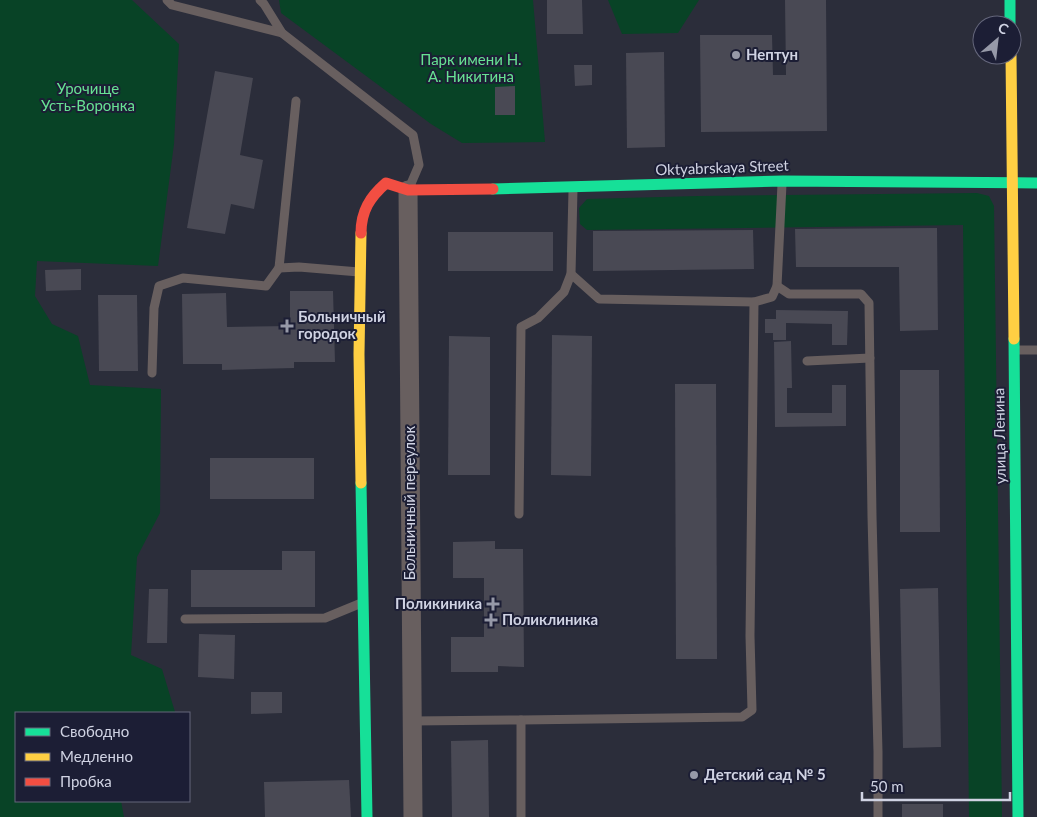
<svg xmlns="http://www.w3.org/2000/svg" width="1037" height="817" font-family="Lato,sans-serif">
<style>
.green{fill:#084326}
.building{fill:#494954}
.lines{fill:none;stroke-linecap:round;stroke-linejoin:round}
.lane{stroke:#685f5f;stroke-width:9}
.street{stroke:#685f5f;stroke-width:19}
.fast{stroke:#16e098;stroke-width:11}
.slow{stroke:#ffcf43;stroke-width:11}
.jam{stroke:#f24e42;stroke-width:11}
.poi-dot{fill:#9699a8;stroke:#1c1e35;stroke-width:2}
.labels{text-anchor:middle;stroke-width:4;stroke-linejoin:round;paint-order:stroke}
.poi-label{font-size:15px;font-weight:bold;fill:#d0d3e3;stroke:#1c1e35;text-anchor:start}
.park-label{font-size:15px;fill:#67e293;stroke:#1c1e35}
.street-label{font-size:15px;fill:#d0d3e3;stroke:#1c1e35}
</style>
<rect width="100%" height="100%" fill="#2b2d3a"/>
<g class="green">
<polygon points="0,0 132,0 179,44 174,144 158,266 37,261 35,296 52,324 78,336 90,385 161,389 160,513 137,557 131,655 162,669 175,712 174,713 16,713 16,801 121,801 124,817 0,817"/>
<polygon points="279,0 533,0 545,142 462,143 431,124 281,13"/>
<polygon points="608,0 699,0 678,33 622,34"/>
<polygon points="977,193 989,196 994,206 1002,817 969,817 963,225 587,230 580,224 579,208 587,199 698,196"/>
</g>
<g class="building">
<polygon points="547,0 582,0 583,34 547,34"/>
<polygon points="785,0 826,0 827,131 701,132 700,35 772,35 773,75 786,75"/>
<polygon points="664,52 665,147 627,148 626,53"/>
<polygon points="574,65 592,65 592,85 575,86"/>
<polygon points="215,71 253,78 240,155 263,160 254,209 231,204 225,234 187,228"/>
<polygon points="515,86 515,115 495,115 495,87"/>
<polygon points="937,228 938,330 900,331 899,267 796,267 795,229"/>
<polygon points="753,230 754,269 593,271 593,231"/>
<rect x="448" y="232" width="105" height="39"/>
<polygon points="81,269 81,290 46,291 45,270"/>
<polygon points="290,291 333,291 335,362 294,362 294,368 222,370 222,364 183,364 182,294 226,293 227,327 290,326"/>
<polygon points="98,295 137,295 138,371 99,371"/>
<polygon points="776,310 848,311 847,345 832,345 832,324 786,323 786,340 773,340 773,333 765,333 765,319 776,319"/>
<polygon points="552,335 592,336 591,476 551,475"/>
<polygon points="449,336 490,337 490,475 448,475"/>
<polygon points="791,341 792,388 787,388 787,413 832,413 832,385 846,385 846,426 775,427 774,342"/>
<polygon points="900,370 939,370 940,532 900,532"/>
<polygon points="675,384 716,384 717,659 676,659"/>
<rect x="210" y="458" width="104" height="41"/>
<polygon points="495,541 495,549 523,549 524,667 498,666 498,672 451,672 451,637 484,637 484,578 453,578 453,542"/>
<polygon points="282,551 315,551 315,607 191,607 191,570 282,570"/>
<polygon points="938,588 941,747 903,748 900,589"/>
<polygon points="149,589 168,589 167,643 147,643"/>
<polygon points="199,634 235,635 234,679 198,677"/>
<polygon points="251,692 282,692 282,713 251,714"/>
<polygon points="488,740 489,817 452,817 451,741"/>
<polygon points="349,780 351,817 265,817 264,782"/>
<rect x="902" y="804" width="41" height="13"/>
</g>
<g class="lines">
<g class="lane">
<polyline points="167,0 172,5 282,33"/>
<polyline points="260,0 264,4 282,33 413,135 419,165 410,186"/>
<polyline points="296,101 279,268 299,267 359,272"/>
<polyline points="571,274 599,299 754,302 772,297 777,286 782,184"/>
<polyline points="777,286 789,294 861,294 869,303 872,516 878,752 878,817"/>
<polyline points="1015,350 1037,350"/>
<polyline points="807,361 870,358"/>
<polyline points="152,373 154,308 159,286 183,278 266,286 279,268"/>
<polyline points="519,514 521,327 538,318 564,292 571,274 573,190"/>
<polyline points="185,619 325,618 359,604"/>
<polyline points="521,720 742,717 752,710 750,636 754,302"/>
<polyline points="412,721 521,720 521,817"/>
</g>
<polyline class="street" points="408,190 413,817"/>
<g class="fast">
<polyline points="1010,0 1010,25"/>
<polyline points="493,189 783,181 1037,183"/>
<polyline points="1014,339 1018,817"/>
<polyline points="361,483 367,817"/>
</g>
<g class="slow">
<polyline points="1011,55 1014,339"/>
<polyline points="361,233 359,354 361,483"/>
</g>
<path class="jam" d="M 361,233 C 361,211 370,197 386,183 L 408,190 L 493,189"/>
</g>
<g class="poi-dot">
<circle cx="736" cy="55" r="5"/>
<path d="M284.5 318.5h5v5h5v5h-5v5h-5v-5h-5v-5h5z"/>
<path d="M490.5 596.5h5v5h5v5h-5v5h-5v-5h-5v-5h5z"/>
<path d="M488.5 612.5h5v5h5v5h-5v5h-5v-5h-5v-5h5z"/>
<circle cx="694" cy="775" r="5"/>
</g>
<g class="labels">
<g class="poi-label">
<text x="746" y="60">Нептун</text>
<text x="298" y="322">Больничный<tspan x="298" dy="17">городок</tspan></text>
<text x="482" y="609" text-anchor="end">Поликиника</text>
<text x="502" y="625">Поликлиника</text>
<text x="704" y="780">Детский сад № 5</text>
</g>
<g class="park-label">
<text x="471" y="65">Парк имени Н.<tspan x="471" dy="17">А. Никитина</tspan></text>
<text x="88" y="94">Урочище<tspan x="88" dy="17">Усть-Воронка</tspan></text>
</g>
<g class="street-label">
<text transform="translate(722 168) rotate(-2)" y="5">Oktyabrskaya Street</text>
<text transform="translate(1000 436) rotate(-91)" y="5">улица Ленина</text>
<text transform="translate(410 503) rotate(-90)" y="5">Больничный переулок</text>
</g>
</g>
<rect x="15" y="712" width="175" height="90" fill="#1c1e35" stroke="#64667b"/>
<rect x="25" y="728" width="25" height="8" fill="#16e098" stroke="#64667b"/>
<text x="60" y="737" font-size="15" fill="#d0d3e3">Свободно</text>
<rect x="25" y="753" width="25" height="8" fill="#ffcf43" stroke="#64667b"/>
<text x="60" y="762" font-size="15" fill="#d0d3e3">Медленно</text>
<rect x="25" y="778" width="25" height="8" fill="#f24e42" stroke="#64667b"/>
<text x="60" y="787" font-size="15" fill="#d0d3e3">Пробка</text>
<g transform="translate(997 40) rotate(28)"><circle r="24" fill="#1c1e35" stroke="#64667b"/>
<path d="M0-4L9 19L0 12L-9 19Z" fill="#9699a8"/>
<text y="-8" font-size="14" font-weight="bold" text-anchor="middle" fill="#d0d3e3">С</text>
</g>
<path d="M862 792v8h148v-8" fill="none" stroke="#d0d3e3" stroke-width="2.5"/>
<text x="870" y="792" font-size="15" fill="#d0d3e3" stroke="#1c1e35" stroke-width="4" paint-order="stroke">50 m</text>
</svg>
